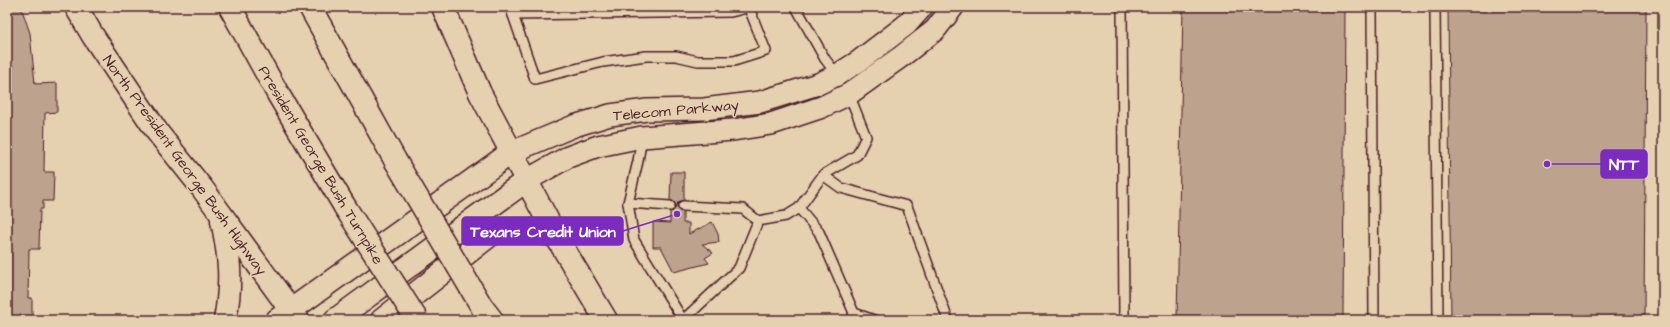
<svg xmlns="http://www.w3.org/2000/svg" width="1670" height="327" font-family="'Architects Daughter',sans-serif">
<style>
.building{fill:#bda28d;stroke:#4a1f2b}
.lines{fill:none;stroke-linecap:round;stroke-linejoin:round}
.service-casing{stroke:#4a1f2b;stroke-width:12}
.tertiary-casing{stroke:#4a1f2b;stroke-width:24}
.secondary-casing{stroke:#4a1f2b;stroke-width:25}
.motorway-casing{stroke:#4a1f2b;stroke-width:25}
.service{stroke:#e5d0af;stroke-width:9}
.tertiary{stroke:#e5d0af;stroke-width:21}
.secondary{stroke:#e5d0af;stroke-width:22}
.motorway{stroke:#e5d0af;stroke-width:22}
.motorway-bridge-casing{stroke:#4a1f2b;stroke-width:25;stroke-linecap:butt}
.motorway-bridge{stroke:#e5d0af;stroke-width:22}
.labels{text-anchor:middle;stroke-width:3;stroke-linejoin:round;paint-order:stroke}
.street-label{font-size:15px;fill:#4a1f2b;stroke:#e5d0af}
.leader{fill:none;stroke:#7b2cbf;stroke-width:1.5}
.callout-dot{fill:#7b2cbf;stroke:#e5d0af;stroke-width:1.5}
.callout{fill:#7b2cbf;stroke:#7b2cbf;stroke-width:1.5}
.callout-label{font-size:16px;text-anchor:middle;font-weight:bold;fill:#fff}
</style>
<rect width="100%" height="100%" fill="#e5d0af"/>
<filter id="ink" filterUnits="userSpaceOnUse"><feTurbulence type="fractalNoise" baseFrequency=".025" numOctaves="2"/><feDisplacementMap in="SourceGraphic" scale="8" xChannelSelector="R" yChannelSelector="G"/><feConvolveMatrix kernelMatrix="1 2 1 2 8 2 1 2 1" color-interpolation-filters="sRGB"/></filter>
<g filter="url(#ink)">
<g class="building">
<polygon points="7,7 21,7 30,33 35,84 57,83 57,112 45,113 44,172 54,172 53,201 43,201 43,209 40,209 39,249 29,249 28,298 32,298 32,320 7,320 8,208 7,208 7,189 10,189 11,162 7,162"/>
<polygon points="1183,7 1345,7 1343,320 1177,320"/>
<polygon points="1448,7 1646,7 1644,320 1451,320"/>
<polygon points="671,172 684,172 684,200 678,202 677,206 679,211 683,212 683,223 689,223 689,234 712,222 718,234 719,242 702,244 713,253 705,258 709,263 674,272 661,247 653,247 653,222 670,223 670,212 673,211 676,207 675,203 670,200"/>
</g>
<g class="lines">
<g class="service-casing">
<g id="service">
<polyline points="510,7 513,15 731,12 751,7"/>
<polyline points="796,7 825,59 837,75"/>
<polyline points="1122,7 1124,320"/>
<polyline points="1372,7 1374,320"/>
<polyline points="1435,7 1438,320"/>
<polyline points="513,15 535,79 603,62 646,56 676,56 698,61 734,61 766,51 749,8"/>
<polyline points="642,137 638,161 628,203 634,240 683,320"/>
<polyline points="823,175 841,188 907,206 948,320"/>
<polyline points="628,203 670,206"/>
<polyline points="683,206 743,209 758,221"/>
<polyline points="799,208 819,232 854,313"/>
<polyline points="683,320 739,268 758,221 786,216 799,208 823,175 857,155 866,137 849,94"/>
<polyline points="852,320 854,313 874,320"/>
</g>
</g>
<g class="tertiary-casing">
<g id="tertiary">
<polyline points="512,152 574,126 610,115 647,110 704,109 760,102 818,84 837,75 859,61 906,25 922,7"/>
<polyline points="527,180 568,157 598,146 642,137 733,130 771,124 822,107 849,94 902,56 935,30 953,7"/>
</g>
</g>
<g class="secondary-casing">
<g id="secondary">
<polyline points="76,7 93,36 158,133 202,188 298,320"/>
<polyline points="443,7 480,93 556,236 606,320"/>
<path d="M 222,221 C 230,257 232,283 225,320"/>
<polyline points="277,320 512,152"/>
<polyline points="335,320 527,180"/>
<path d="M 382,320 L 494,232 C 520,228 531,230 556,236"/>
</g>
</g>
<g class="motorway-casing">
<g id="motorway">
<polyline points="230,7 278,94 345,207"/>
<polyline points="310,7 395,160"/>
<polyline points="482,307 492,320"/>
</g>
</g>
<use href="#service" class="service"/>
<use href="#tertiary" class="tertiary"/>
<use href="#secondary" class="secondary"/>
<use href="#motorway" class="motorway"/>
<g class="motorway-bridge-casing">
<g id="motorway-bridge">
<polyline points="395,160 482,307"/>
<polyline points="345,207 417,320"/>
</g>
</g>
<use href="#motorway-bridge" class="motorway-bridge"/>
</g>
</g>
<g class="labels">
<g class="street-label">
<text transform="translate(676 110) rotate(-5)" y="5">Telecom Parkway</text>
<text transform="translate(185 165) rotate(54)" y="5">North President George Bush Highway</text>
<text transform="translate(321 165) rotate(59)" y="5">President George Bush Turnpike</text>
</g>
</g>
<path class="leader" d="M1547 164L1601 164M677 214L623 231"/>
<g class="callout-dot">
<circle cx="1547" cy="164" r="4"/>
<circle cx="677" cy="214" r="4"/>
</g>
<g class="callout">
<rect x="1601" y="150" width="46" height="28" rx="4"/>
<rect x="462" y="217" width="161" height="28" rx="4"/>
</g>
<g class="callout-label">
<text x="1624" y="170">NTT</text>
<text x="543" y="237">Texans Credit Union</text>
</g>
<rect width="1670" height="327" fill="none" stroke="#e5d0af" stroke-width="24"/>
<rect x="12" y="12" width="1646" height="303" fill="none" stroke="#4a1f2b" stroke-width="1.5" filter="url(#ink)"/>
</svg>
